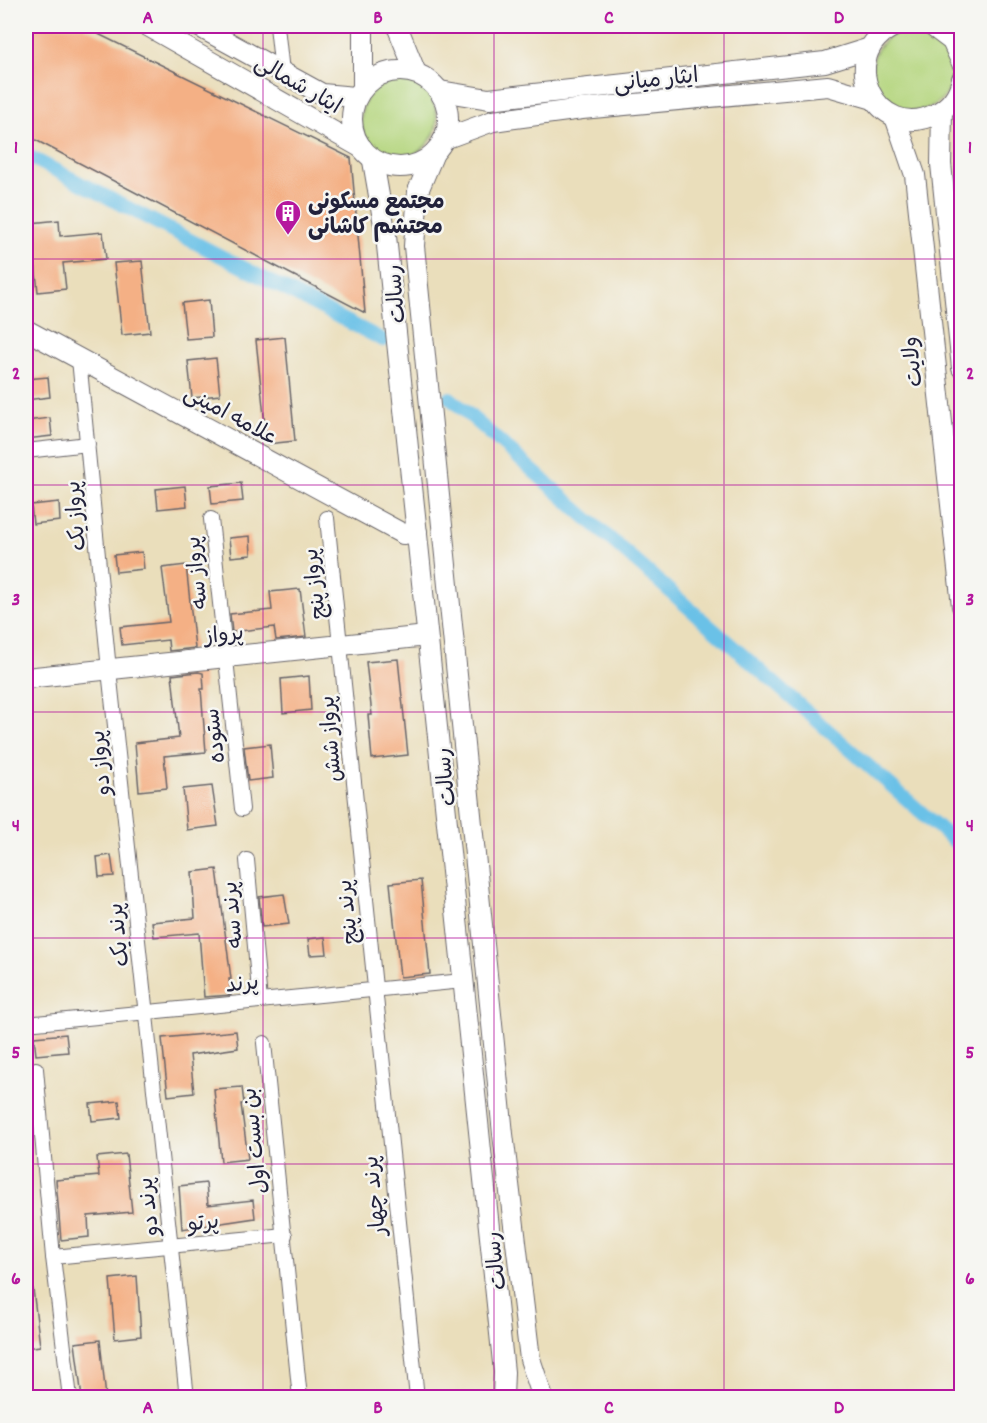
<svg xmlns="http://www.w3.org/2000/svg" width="987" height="1423" font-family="Dekko,'Playpen Sans Arabic',sans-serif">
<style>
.green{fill:#b4d57d;stroke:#6b7c5c;stroke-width:1.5}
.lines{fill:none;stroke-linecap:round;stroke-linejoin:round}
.canal{stroke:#6ac1e7;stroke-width:14}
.building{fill:#f4b085}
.street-casing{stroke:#686468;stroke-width:16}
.secondary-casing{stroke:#686468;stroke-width:22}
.street{stroke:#fff;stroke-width:14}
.secondary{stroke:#fff;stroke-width:20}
.grid{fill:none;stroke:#b5179e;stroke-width:1.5;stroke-opacity:0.55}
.labels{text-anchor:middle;stroke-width:5;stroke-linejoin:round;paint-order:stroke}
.street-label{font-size:22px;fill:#22223b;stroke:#f6f6f2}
.poi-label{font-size:22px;font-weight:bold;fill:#22223b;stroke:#f6f6f2;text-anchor:start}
.neatline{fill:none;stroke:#b5179e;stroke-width:2}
.grid-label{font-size:20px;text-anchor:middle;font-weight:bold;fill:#b5179e}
</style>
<rect width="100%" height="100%" fill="#f6f6f2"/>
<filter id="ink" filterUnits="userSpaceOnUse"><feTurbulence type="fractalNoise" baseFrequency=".0167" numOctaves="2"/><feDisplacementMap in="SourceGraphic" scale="12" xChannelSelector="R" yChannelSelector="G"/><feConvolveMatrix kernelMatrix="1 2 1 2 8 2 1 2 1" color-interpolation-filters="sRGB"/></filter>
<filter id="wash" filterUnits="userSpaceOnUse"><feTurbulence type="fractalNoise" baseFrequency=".008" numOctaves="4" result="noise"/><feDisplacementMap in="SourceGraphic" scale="24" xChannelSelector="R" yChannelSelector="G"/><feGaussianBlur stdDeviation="1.35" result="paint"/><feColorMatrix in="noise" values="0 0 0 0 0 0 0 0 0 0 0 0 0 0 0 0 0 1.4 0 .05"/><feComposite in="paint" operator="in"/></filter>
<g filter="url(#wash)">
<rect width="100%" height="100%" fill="#eadebb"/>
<g class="green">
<circle cx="913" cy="70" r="41"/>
<circle cx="399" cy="119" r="38"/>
</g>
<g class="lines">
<g class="canal">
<polyline points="26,155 383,340"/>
<polyline points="450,398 962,848"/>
</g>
</g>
<g id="blocks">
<g class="building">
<polygon points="26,26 82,26 351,158 365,313 26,135"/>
<polygon points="59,220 60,236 103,232 106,259 63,263 66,289 38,292 31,223"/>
<polygon points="142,261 150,332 122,335 114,263"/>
<polygon points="209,300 212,337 186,339 182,303"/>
<polygon points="285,337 295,441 267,444 256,340"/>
<polygon points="216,358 220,395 192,398 188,361"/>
<polygon points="48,377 50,397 26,400 26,379"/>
<polygon points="50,418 52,436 26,439 26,421"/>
<polygon points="241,483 243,501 212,504 210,486"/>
<polygon points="185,486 187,506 158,509 156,489"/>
<polygon points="59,502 60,521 33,524 31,505"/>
<polygon points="250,536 251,555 231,557 229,538"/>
<polygon points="142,552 144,569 116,572 114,555"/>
<polygon points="186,565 195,648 169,651 168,640 122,645 120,627 169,622 162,568"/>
<polygon points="300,589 306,637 276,640 274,627 232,632 230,614 272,610 270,592"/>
<polygon points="398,659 408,755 372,759 368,715 372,715 366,662"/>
<polygon points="198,672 203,673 204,689 201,689 206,752 164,756 167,788 139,791 135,743 179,738 172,675"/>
<polygon points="309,676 311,710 283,713 281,679"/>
<polygon points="270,744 273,778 248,781 244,747"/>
<polygon points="212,786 218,826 187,830 183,789"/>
<polygon points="111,855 114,876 99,877 97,857"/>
<polygon points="217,869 231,979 229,979 231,995 204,997 199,933 154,937 152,922 195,918 192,872"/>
<polygon points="421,880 430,974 400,977 390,883"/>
<polygon points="284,894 289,924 262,927 259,897"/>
<polygon points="325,937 327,954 310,955 308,939"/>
<polygon points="236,1031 238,1048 190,1055 194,1093 168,1096 162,1038"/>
<polygon points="66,1034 68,1052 36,1055 34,1037"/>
<polygon points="242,1087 244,1104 241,1104 248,1159 221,1162 214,1089"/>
<polygon points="119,1101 121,1118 92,1121 90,1104"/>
<polygon points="126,1154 132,1212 88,1216 89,1237 61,1240 56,1180 99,1176 97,1157"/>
<polygon points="206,1183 208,1205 253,1200 255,1218 182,1229 179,1186"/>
<polygon points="137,1276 141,1336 115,1339 110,1279"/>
<polygon points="26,1289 33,1289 40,1346 26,1348"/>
<polygon points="100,1340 106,1398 82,1398 75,1343"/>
</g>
</g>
</g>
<g filter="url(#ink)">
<use href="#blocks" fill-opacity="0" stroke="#686468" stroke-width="1.5"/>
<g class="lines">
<g class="street-casing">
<g id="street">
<polyline points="277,26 282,72"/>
<polyline points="79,359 109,670 187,1398"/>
<polyline points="26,451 88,444"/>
<polyline points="327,518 417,1398"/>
<polyline points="211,519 242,809"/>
<polyline points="247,860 260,1001"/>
<polyline points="26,1024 463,981"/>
<polyline points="264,1043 300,1398"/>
<polyline points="36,1069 53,1257 70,1398"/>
<polyline points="53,1257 285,1235"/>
</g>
</g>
<g class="secondary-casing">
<g id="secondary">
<polyline points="148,26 362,148"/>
<polyline points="198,26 322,94 355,97"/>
<polyline points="397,26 416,73"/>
<path d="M 895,26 C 833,54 877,144 935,114 C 950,107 959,94 962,79"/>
<polyline points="932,26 952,41 962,63"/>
<circle cx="400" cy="119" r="48"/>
<polyline points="363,88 363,26"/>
<polyline points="440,91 489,99 825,62 870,48"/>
<polyline points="942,111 941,164 962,368"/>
<polyline points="895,117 915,175 962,606"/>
<polyline points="444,139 493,121 582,109 828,86 873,99"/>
<polyline points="434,153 418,191 414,246 503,1134 530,1359 543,1398"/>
<polyline points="373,161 386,236 504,1372 503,1398"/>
<polyline points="26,330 403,534 417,532"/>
<polyline points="26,678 427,636"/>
</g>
</g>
<use href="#street" class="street"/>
<use href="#secondary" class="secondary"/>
</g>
</g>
<path class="grid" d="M 263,26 L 263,1398M 494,26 L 494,1398M 724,26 L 724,1398M 26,259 L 962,259M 26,485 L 962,485M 26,712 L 962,712M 26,938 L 962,938M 26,1164 L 962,1164"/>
<defs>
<g id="building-pin" transform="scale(1.35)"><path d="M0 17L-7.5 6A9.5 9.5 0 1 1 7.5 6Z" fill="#b5179e" stroke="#f6f6f2"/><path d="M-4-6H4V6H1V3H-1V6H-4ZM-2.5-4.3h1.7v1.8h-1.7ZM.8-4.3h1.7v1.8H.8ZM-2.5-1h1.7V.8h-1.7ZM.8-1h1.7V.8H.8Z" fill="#fff"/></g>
</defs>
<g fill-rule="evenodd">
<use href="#building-pin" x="288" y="213"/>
</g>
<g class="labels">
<g class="street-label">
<text transform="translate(656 78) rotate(-6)" y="8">ایثار میانی</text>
<text transform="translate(299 83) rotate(30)" y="8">ایثار شمالی</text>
<text transform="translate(394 294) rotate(-95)" y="8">رسالت</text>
<text transform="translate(911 362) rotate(-96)" y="8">ولایت</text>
<text transform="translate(232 414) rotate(28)" y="8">علامه امینی</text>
<text transform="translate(74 516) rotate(-95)" y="8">پرواز یک</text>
<text transform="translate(195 573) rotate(-96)" y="8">پرواز سه</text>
<text transform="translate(313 584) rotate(-97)" y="8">پرواز پنج</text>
<text transform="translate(224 633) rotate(-6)" y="8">پرواز</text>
<text transform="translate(213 736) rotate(-97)" y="8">ستوده</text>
<text transform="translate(329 739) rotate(-95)" y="8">پرواز شش</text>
<text transform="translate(99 763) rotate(-96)" y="8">پرواز دو</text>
<text transform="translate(444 777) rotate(-96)" y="8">رسالت</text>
<text transform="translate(346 912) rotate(-96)" y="8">پرند پنج</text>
<text transform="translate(231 915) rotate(-95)" y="8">پرند سه</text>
<text transform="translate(117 935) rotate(-96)" y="8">پرند یک</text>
<text transform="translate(242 982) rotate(-6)" y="8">پرند</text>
<text transform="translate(253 1141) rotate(-96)" y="8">بن بست اول</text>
<text transform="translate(373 1196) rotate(-96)" y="8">پرند چهار</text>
<text transform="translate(147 1207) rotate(-97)" y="8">پرند دو</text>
<text transform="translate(203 1221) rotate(-6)" y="8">پرتو</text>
<text transform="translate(494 1261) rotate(-97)" y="8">رسالت</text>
</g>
<g class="poi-label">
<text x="308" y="208">مجتمع مسکونی<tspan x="308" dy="25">محتشم کاشانی</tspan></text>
</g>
</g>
<rect width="987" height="1423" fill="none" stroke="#f6f6f2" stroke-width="66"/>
<rect x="33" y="33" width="921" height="1357" class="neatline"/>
<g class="grid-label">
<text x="148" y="23">A</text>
<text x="378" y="23">B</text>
<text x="609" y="23">C</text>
<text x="839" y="23">D</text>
<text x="16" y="153">1</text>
<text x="970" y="153">1</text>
<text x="16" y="379">2</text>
<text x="970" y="379">2</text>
<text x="16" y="605">3</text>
<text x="970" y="605">3</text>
<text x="16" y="831">4</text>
<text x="970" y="831">4</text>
<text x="16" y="1058">5</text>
<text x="970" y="1058">5</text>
<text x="16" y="1284">6</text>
<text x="970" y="1284">6</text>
<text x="148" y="1413">A</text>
<text x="378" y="1413">B</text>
<text x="609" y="1413">C</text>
<text x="839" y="1413">D</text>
</g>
</svg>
